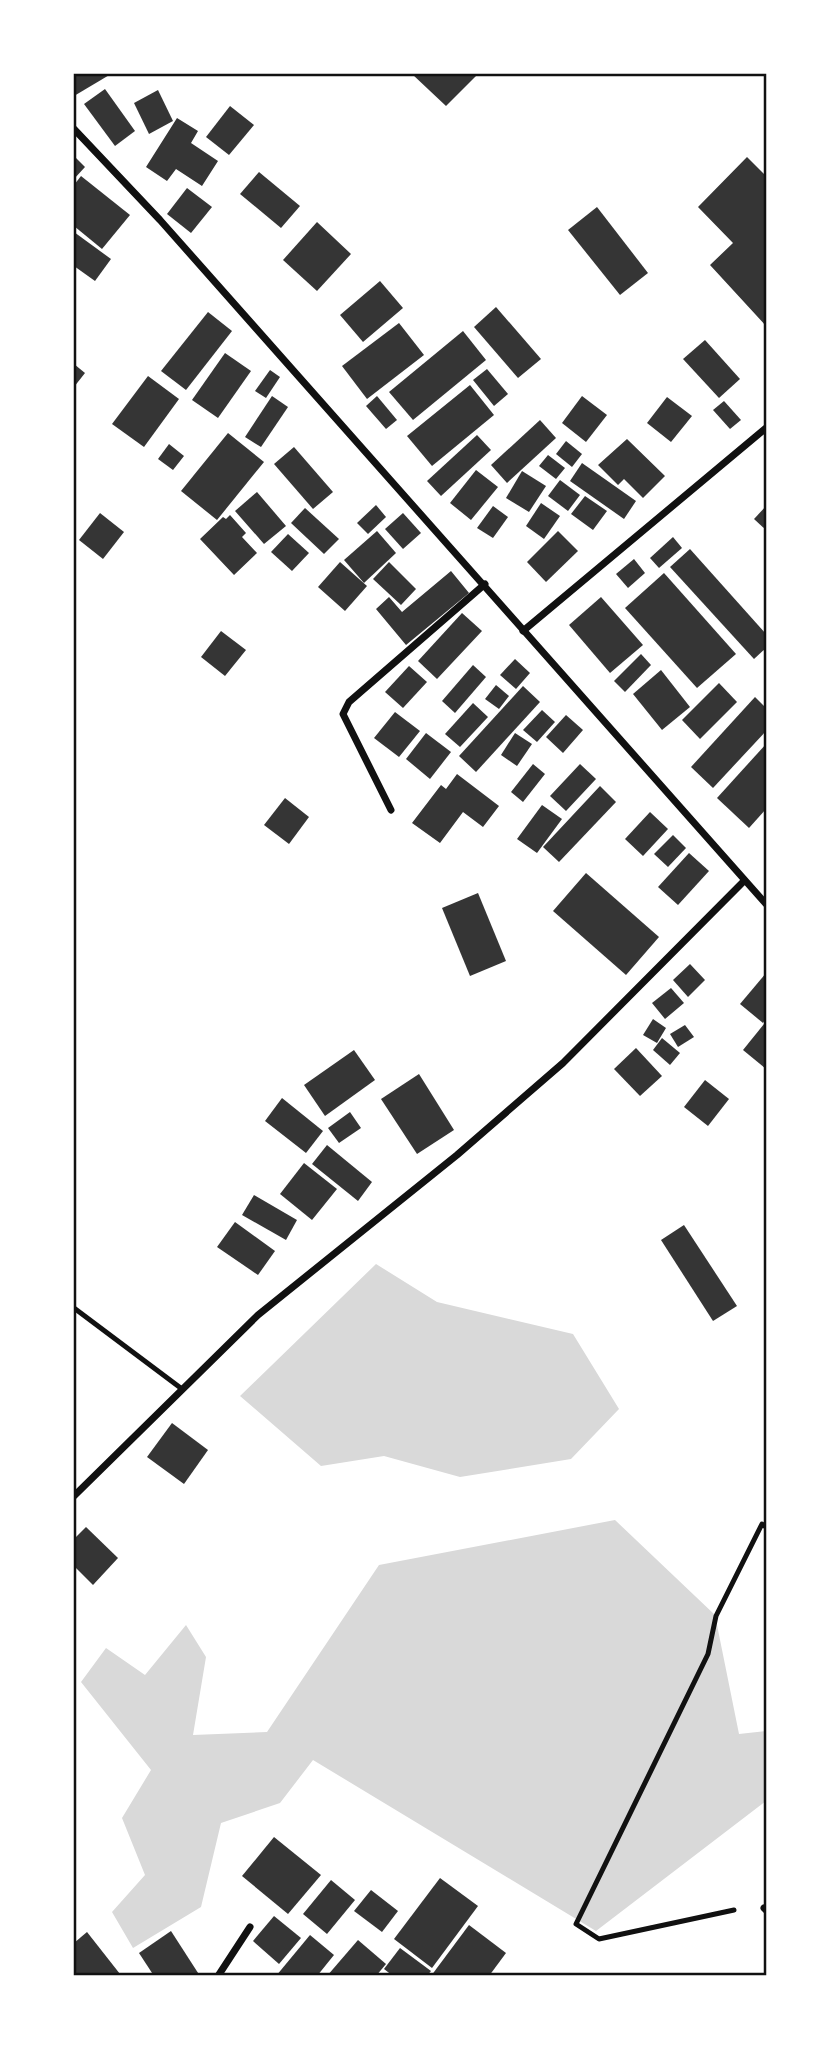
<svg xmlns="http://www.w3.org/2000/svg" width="840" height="2049" font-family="Merriweather,serif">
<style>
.water{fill:#d9d9d9}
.building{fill:#353535}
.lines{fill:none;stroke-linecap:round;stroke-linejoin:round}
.service{stroke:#111;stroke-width:5}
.minor{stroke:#111;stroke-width:7}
.neatline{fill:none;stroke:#111;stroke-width:2.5}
</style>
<rect width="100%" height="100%" fill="#fff"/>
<g class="water">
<polygon points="376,1264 437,1302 573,1334 619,1409 571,1459 460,1477 384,1456 321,1466 240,1396"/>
<polygon points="615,1520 715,1615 739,1734 766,1731 766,1801 596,1931 313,1760 280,1803 221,1823 201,1907 133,1948 112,1912 145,1875 122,1818 151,1770 81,1682 106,1648 145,1675 186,1625 206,1657 193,1735 267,1732 379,1565"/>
</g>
<g class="building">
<polygon points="74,74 111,74 74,96"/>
<polygon points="412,74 478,74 446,106"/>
<polygon points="105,89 135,131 115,146 84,104"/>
<polygon points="158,90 173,121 149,134 134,103"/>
<polygon points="230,106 254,125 229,155 206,137"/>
<polygon points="177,118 198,131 191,143 218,161 202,186 176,169 167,181 146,167"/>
<polygon points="74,156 85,167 74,179"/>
<polygon points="747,157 766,176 766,326 710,265 733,243 698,207"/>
<polygon points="259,172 300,206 281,228 240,194"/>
<polygon points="81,176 130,215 102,249 74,226 74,185"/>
<polygon points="187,188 212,207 191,233 167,214"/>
<polygon points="597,207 648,273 620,295 568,230"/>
<polygon points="317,222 351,254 317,291 283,260"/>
<polygon points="74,232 111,259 95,281 74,266"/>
<polygon points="380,281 403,308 363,342 340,315"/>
<polygon points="496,307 541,359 518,378 474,327"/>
<polygon points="208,312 232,331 186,390 161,371"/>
<polygon points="399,323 424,355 367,399 342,366"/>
<polygon points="463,331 486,360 413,420 389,392"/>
<polygon points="705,340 740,379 719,398 683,359"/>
<polygon points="225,353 251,371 218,418 192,400"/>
<polygon points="74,364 85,373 74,387"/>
<polygon points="487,369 508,394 494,406 473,380"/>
<polygon points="270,370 280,377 266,398 255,391"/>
<polygon points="148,376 179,399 144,447 112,424"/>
<polygon points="470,385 494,415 432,466 407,436"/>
<polygon points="272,396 288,407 261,447 245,437"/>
<polygon points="377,396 397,420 386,429 366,406"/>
<polygon points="582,396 607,415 586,442 562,423"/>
<polygon points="667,397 692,416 671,442 647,423"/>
<polygon points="724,401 741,420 730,429 713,410"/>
<polygon points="540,420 556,438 507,483 491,465"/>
<polygon points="228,433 264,462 217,520 181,491"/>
<polygon points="477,435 491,450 441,496 427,481"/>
<polygon points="627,439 665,476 643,498 624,479 618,485 598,465"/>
<polygon points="566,441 582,454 572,467 556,454"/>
<polygon points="169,444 184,456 173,470 158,459"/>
<polygon points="294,447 333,492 313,509 274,464"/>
<polygon points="548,455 565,468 556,479 539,466"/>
<polygon points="582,463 636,501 624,519 570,481"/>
<polygon points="476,470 498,487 471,520 450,503"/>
<polygon points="522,471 546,486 529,512 506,498"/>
<polygon points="560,480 580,495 568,511 548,496"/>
<polygon points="257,492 286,526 264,544 235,511"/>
<polygon points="585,496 607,511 593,530 571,514"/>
<polygon points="541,503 560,516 544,539 526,526"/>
<polygon points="376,505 386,517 368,534 357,523"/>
<polygon points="493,506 508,517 493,538 477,528"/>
<polygon points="766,506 766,530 754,519"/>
<polygon points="305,508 339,539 324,554 291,523"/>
<polygon points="100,513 124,532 103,559 79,540"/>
<polygon points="403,513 421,533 403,549 385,529"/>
<polygon points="230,515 246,533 242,537 257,553 234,575 200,539 223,517 226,519"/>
<polygon points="377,531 396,553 364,583 344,560"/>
<polygon points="558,531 578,551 546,582 527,562"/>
<polygon points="288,534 309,553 292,571 271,552"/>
<polygon points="673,537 682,548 659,568 650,558"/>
<polygon points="690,549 766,634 766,648 754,659 670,567"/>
<polygon points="634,559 645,573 628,588 616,574"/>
<polygon points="340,562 367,586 345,611 318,587"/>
<polygon points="389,562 416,589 401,605 373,579"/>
<polygon points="451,571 469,593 406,645 376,609 389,597 402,612"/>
<polygon points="664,573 736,654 697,688 625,608"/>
<polygon points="601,597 643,645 610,673 569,625"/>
<polygon points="462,613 482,631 437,679 418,661"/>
<polygon points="221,631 246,650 225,676 201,657"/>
<polygon points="641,654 651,665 625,692 614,681"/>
<polygon points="515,659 530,673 516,689 500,675"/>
<polygon points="473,665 486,677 455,713 442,701"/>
<polygon points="409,666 427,682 403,708 385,692"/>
<polygon points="661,670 690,707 662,730 633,694"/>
<polygon points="719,683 737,702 700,739 682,720"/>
<polygon points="496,685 509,696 499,709 485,699"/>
<polygon points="523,686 540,702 476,772 459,756"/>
<polygon points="755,697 766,708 766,731 713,788 691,767"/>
<polygon points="473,703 488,717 460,747 445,734"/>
<polygon points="542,710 555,722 537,742 523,730"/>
<polygon points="395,712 420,731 399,757 374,738"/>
<polygon points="566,715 583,730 563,753 546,737"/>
<polygon points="426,733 451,752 430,779 406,759"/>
<polygon points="515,733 532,744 517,766 501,755"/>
<polygon points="766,744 766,809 749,828 717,798"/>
<polygon points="533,764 545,774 523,802 511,792"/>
<polygon points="580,764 596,779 566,811 550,796"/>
<polygon points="457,774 499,806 483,827 463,812 440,843 412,823 441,785 446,789"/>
<polygon points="600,786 616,802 559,862 543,847"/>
<polygon points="285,798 309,817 289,844 264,825"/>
<polygon points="542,805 562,819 537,853 517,839"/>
<polygon points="650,812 668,829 643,856 625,839"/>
<polygon points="673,835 686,848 668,867 654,854"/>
<polygon points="689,853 709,871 678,905 658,887"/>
<polygon points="586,873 659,937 626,975 553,911"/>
<polygon points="478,893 506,961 470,976 442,908"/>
<polygon points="690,964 705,980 688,997 673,980"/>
<polygon points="766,973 766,1018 763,1023 740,1004"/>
<polygon points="671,988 684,1003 665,1019 652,1003"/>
<polygon points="653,1019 666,1028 657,1043 643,1035"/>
<polygon points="764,1024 766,1026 766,1069 743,1050"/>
<polygon points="685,1025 694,1037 678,1047 670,1034"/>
<polygon points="662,1038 680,1053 670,1065 653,1050"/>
<polygon points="636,1048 662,1076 640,1096 614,1069"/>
<polygon points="354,1050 375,1080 325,1116 304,1085"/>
<polygon points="419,1074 454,1130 417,1154 381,1099"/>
<polygon points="705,1080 729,1099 708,1126 684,1107"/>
<polygon points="282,1098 323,1131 306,1153 265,1121"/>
<polygon points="350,1112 361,1128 339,1143 328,1128"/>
<polygon points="327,1145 372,1182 358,1201 312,1164"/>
<polygon points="304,1163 337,1189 312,1220 280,1194"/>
<polygon points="254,1195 297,1220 286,1240 242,1215"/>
<polygon points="235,1222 275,1251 258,1275 217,1247"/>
<polygon points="684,1225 737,1306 713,1321 661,1240"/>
<polygon points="172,1423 208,1450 184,1484 147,1457"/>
<polygon points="86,1527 118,1558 93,1585 74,1566 74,1539"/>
<polygon points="274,1837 321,1875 288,1914 242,1876"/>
<polygon points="440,1878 478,1906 432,1968 394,1939"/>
<polygon points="331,1880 355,1900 327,1934 303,1914"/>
<polygon points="371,1890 398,1911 382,1932 354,1911"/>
<polygon points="274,1916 301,1938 279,1964 253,1941"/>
<polygon points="469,1925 506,1953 489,1976 431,1976"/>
<polygon points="171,1931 200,1976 154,1976 139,1953"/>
<polygon points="87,1932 120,1974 118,1976 74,1976 74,1943"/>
<polygon points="310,1935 334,1955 317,1976 276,1976"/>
<polygon points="358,1940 386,1964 376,1976 327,1976"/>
<polygon points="400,1948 431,1971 427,1976 393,1976 384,1969"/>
</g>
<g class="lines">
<g class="service">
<polyline points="74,1308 182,1389"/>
<polyline points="734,1910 599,1939 576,1924 708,1654 716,1616 762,1524 766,1527"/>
</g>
<g class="minor">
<polyline points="74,129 160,220 766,904"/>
<polyline points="523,631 766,428"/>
<polyline points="391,810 343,714 349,702 485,584"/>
<polyline points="74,1496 258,1315 457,1155 563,1063 744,881"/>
<polyline points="764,1908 766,1910"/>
<polyline points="218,1976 250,1927"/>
</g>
</g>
<rect width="840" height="2049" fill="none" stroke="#ffffff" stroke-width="150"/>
<rect x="75" y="75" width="690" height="1899" class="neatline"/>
</svg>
